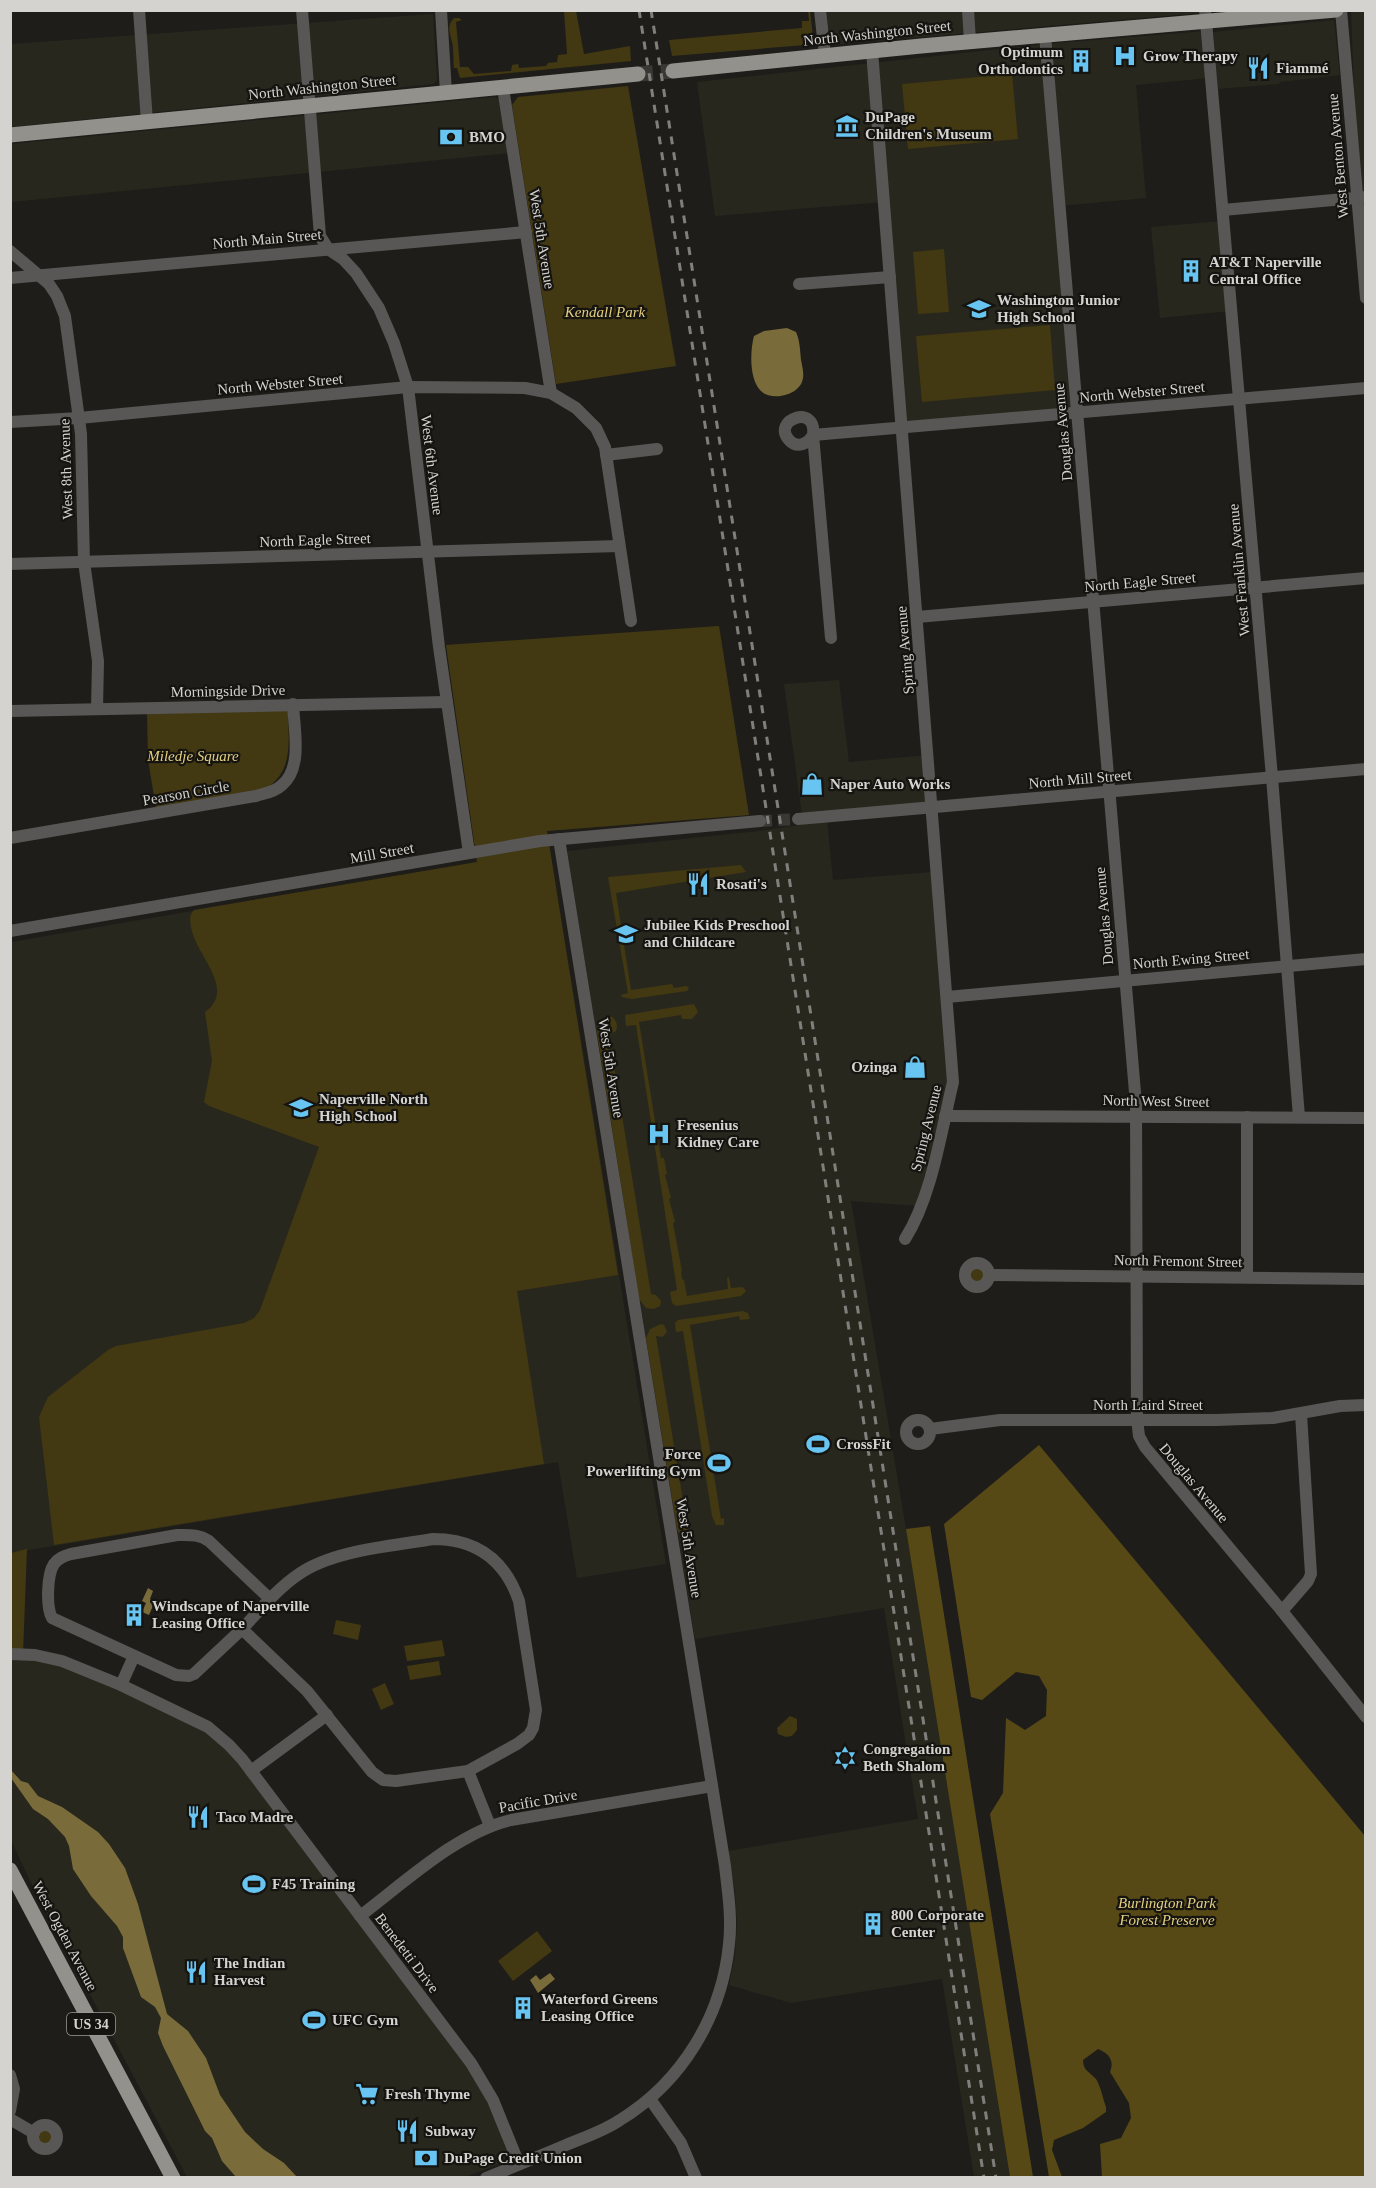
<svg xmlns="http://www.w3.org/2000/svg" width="1376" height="2188" font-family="'Times New Roman',serif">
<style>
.built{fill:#28271d}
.green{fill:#423812}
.forest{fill:#564916}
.water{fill:#796b3a}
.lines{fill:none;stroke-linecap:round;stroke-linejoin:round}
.minor-tunnel{stroke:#3a3834;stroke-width:12;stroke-dasharray:12 6;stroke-linecap:butt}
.major-tunnel{stroke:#3a3834;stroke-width:15;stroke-dasharray:15 8;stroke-linecap:butt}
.minor{stroke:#585755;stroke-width:12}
.major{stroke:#92918c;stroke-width:15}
.rail{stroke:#817f7c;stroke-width:3;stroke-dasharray:8 8;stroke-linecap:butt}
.labels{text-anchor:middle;stroke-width:4.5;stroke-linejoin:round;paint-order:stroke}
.shield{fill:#151410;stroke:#9b9a96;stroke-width:1.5}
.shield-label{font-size:14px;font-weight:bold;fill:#d4d3d0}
.street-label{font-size:15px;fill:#d4d3d0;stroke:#151410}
.poi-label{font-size:15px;font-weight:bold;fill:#d4d3d0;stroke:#151410;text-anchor:start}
.park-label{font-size:15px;font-style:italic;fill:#e4cf81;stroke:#151410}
</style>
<rect width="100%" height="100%" fill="#1f1d19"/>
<g class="built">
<polygon points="825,10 1223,11 828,45"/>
<polygon points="1351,11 1366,11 1366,197 1358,198"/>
<polygon points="433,14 437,80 433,84 11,127 11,44"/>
<polygon points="1334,20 1340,75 1280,82 1279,84 1218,89 1213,32"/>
<polygon points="1206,31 1208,78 1136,85 1146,198 1059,206 1075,413 901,427 883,202 715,216 697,82 1045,44"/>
<polygon points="495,97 500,100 511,153 11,202 11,144"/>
<polygon points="1222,221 1230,311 1160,318 1151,227"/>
<polygon points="719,626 749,815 547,831 666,1564 577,1578 558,1462 11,1553 11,942 477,862 446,645"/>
<polygon points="839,680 849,762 929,755 934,804 802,815 784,684"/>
<polygon points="827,821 833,880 932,872 948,1087 919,1206 851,1201 906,1529 1010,2177 974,2177 942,1979 791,2003 729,1985 735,1955 737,1922 735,1891 728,1851 918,1819 884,1608 695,1639 567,851 759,831"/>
<polygon points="10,1655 69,1663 223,1739 487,2083 518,2157 465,2177 187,2177 33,1887 11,1840"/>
</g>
<g class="green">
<path d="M 564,11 L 576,11 L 584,54 L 630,46 L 631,61 L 460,78 L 457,68 L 454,68 C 453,60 454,50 452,42 C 450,33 446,26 454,18 L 459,18 L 462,20 L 456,22 L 460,67 L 468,67 L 474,74 L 511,71 L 512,65 L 518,64 L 519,68 L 546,66 L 548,63 L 557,62 L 558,55 L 567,54 Z"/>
<polygon points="808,11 810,11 813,37 809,43 805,45 672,56 669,40 802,28 802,21 809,21"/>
<polygon points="1012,74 1018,139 908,149 902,84"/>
<polygon points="628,86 676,366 556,384 512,105 518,97"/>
<polygon points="944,249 949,312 918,314 913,252"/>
<polygon points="1050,325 1055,390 922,402 916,336"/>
<path d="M 719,626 L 749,815 L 547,831 L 618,1275 L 517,1291 L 544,1464 L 54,1545 L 39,1417 L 48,1397 L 108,1350 L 116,1346 L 244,1323 L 254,1318 L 260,1310 L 319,1147 L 209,1106 L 204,1102 L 212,1061 L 205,1012 C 237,989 196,956 191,927 C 190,920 189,915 194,910 L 477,862 L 446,645 Z"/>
<path d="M 288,709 C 288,739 295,771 265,789 L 156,808 L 148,760 L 147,714 Z"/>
<polygon points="741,865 746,872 616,893 631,990 672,984 674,988 686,986 689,988 687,991 632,999 622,997 621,995 628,993 608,877"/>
<polygon points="694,1004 698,1012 692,1019 682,1019 681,1015 639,1022 661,1158 664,1158 667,1174 665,1175 671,1198 669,1199 675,1222 673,1223 682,1271 681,1272 682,1279 684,1280 687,1296 728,1289 727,1278 729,1277 731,1288 743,1287 746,1291 741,1296 676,1306 672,1303 670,1292 677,1290 636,1025 626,1026 625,1015"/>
<path d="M 606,1017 L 612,1017 C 617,1021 618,1025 616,1031 L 609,1035 L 651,1294 L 656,1295 L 661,1301 L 660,1306 L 654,1309 L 646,1308 L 639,1299 L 597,1032 L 600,1023 Z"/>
<circle cx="978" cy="1275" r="7"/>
<polygon points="743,1311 748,1313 750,1319 740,1320 739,1316 690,1325 721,1519 724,1518 724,1525 716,1525 712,1516 683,1331 676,1332 675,1323 678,1320"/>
<path d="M 661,1324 L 664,1325 L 667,1332 L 662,1337 L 656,1336 L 689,1537 C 683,1538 679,1534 677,1529 L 646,1338 L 650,1329 Z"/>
<polygon points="27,1549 23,1654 11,1655 11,1553"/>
<polygon points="336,1620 361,1625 358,1640 333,1634"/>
<polygon points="442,1640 445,1656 407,1661 404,1646"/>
<polygon points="439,1661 441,1675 410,1680 407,1666"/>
<polygon points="385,1683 394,1704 381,1710 372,1689"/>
<polygon points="790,1716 797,1719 797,1730 792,1736 786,1737 778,1734 777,1728"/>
<polygon points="537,1931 552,1951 513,1981 498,1961"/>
<circle cx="45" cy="2137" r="7"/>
</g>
<g class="forest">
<path d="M 1039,1445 L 1365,1836 L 1365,2177 L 1102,2177 L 1100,2144 L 1121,2138 L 1131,2118 L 1129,2103 L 1110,2072 C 1115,2060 1108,2053 1098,2049 L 1083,2060 C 1083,2071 1090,2072 1096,2079 C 1101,2087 1103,2099 1106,2107 L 1106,2112 L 1083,2128 L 1054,2140 L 1052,2150 L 1062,2177 L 1049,2177 L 990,1814 L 1003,1793 L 1006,1718 L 1025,1730 L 1046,1716 L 1047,1690 L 1039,1676 L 1016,1672 L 982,1700 L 971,1697 L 944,1524 Z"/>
<polygon points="930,1526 1033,2177 1010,2177 906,1529"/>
</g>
<g class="water">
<path d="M 787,328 L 796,332 C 800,341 800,350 801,360 C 802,365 804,373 803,378 C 801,395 772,402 761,391 C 749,379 750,351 754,336 L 764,331 Z"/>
<polygon points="148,1588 153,1591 150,1599 155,1601 149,1615 142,1612 146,1603 142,1601"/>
<polygon points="11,1770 21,1781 28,1783 38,1796 62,1807 98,1832 109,1844 125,1868 138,1904 167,2014 188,2031 206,2058 220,2095 245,2132 263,2149 284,2163 297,2177 236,2177 222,2161 212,2138 205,2131 163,2046 158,2033 161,2018 155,2007 141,1997 123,1948 123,1937 117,1926 91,1896 73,1869 69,1846 65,1837 48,1819 33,1809 11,1778"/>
<polygon points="550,1973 555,1979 538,1993 530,1980 536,1975 540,1980"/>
</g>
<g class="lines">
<polyline class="minor-tunnel" points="760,821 798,819"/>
<polyline class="major-tunnel" points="638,74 673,71"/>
<g class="minor">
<polyline points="139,10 147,122"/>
<polyline points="302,10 320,236 328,249 343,259 356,273 379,308 394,343 408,387 439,647 469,853"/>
<polyline points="441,10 446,93"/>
<polyline points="820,10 825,56"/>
<polyline points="968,10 970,41"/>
<polyline points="1205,10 1272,777 1299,1117"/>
<polyline points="1341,10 1366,298"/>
<polyline points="1045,35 1136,1104 1137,1419 1139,1436 1145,1447 1282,1611 1366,1717"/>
<path d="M 872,51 L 953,1082 C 941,1132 932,1196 905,1239"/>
<polyline points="503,88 551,393"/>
<polyline points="1223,210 1366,197"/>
<polyline points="10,251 49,284 57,296 65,316 81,434 84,562 98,661 97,709"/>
<polyline points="10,278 526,232"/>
<polyline points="799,284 890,277"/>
<polyline points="10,422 79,418 408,387 525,388 551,393 576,408 596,428 605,447 631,621"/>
<polyline points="606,455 657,449"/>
<polyline points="10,564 619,546"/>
<polyline points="917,617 1366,578"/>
<path d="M 831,638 L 813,435 C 817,403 771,420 789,440 C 797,449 808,444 813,435 L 1366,388"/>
<polyline points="10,711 447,702"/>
<polyline points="798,819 1366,769"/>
<path d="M 10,838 L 256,796 C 265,793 275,792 282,785 C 303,768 294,728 293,704"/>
<polyline points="10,931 540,841 760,821"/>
<polyline points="947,997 1366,959"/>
<polyline points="945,1116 1366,1118"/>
<circle cx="977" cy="1275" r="12"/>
<polyline points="990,1275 1366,1279"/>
<polyline points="1247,1277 1247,1117"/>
<circle cx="918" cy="1432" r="12"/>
<polyline points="930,1429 1000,1420 1216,1420 1273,1418 1340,1406 1366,1405"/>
<path d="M 433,1539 C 477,1539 505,1560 519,1601 L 536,1710 L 533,1728 L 529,1735 L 517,1744 L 468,1771 L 396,1781 L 383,1780 L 372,1772 L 307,1691 L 242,1629 C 260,1610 278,1588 299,1574 C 333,1550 393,1546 433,1539 Z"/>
<polyline points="1282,1611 1308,1581 1311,1574 1301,1414"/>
<path d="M 242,1629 L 194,1674 L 189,1676 L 176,1675 L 52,1618 C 46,1607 47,1574 54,1564 C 58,1558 64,1556 71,1554 L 177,1535 C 189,1535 199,1534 209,1541 L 270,1599"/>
<polyline points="10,1654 35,1655 62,1661 121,1685 208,1727 229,1745 242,1759 471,2063 493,2100 519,2164"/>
<polyline points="121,1685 134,1656"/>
<polyline points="251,1771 327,1715"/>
<polyline points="468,1771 490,1826"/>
<path d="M 360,1916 C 404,1883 458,1832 511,1820 L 712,1786"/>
<polyline points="10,2075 14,2089 10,2111"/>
<polyline points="650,2099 681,2143 696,2178"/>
<polyline points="10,2119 34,2133"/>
<circle cx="45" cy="2137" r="12"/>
<path d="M 486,2178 C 513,2167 540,2156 566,2145 C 585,2137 604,2131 620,2120 C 682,2082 722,2016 729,1944 C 732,1918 728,1892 725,1866 L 559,839"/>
</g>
<g class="major">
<polyline points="673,71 921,46 1336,10"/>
<polyline points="10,135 638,74"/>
<polyline points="10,1870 173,2178"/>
</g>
<g class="rail">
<polyline points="639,10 984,2178"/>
<polyline points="651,10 996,2178"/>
</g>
</g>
<defs>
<g id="hospital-bare" transform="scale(1.8)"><path d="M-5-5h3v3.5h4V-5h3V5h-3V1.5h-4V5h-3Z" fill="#68c4f0" stroke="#151410" stroke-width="2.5" paint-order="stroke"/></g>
<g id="building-bare" transform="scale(1.8)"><path d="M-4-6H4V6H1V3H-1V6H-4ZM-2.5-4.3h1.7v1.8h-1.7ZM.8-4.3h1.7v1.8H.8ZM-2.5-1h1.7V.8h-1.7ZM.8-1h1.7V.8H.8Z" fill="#68c4f0" stroke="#151410" stroke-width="2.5" paint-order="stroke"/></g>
<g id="restaurant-bare" transform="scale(1.8)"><path d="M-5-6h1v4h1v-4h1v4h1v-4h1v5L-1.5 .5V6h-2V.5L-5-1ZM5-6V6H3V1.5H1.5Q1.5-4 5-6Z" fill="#68c4f0" stroke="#151410" stroke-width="2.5" paint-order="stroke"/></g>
<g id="museum-bare" transform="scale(1.8)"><path d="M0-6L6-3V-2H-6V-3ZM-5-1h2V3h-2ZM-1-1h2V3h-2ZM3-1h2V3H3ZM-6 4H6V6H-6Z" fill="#68c4f0" stroke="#151410" stroke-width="2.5" paint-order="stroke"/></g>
<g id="bank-bare" transform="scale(1.8)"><path d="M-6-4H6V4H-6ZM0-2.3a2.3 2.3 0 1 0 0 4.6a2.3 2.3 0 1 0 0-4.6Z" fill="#68c4f0" stroke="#151410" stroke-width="2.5" paint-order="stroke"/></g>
<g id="school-bare" transform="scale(1.8)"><path d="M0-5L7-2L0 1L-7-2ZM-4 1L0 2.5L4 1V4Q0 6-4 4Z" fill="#68c4f0" stroke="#151410" stroke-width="2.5" paint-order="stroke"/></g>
<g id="shop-bare" transform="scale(1.8)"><path d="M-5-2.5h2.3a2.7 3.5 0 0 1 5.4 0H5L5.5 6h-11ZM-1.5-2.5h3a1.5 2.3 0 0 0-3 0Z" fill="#68c4f0" stroke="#151410" stroke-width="2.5" paint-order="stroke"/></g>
<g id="stadium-bare" transform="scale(1.8)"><path d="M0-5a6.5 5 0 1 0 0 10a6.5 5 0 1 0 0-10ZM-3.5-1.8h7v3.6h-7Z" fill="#68c4f0" stroke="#151410" stroke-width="2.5" paint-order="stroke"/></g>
<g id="synagogue-bare" transform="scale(1.8)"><path d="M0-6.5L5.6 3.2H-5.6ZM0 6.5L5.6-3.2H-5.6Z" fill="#68c4f0" stroke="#151410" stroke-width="2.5" paint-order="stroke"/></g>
<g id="supermarket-bare" transform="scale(1.8)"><path d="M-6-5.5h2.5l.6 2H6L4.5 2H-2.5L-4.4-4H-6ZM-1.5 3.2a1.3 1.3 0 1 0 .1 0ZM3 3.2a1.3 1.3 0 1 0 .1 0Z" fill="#68c4f0" stroke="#151410" stroke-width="2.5" paint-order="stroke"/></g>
</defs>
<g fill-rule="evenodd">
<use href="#hospital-bare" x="1125" y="56"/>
<use href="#building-bare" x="1081" y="61"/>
<use href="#restaurant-bare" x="1258" y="68"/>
<use href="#museum-bare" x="847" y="126"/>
<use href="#bank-bare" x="451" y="137"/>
<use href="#building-bare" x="1191" y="271"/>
<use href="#school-bare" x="979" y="309"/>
<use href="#shop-bare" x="812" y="784"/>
<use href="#restaurant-bare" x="698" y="884"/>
<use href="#school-bare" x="626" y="934"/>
<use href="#shop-bare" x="915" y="1067"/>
<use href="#school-bare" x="301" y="1108"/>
<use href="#hospital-bare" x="659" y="1134"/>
<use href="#stadium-bare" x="818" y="1444"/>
<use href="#stadium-bare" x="719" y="1463"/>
<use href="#building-bare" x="134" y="1615"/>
<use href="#synagogue-bare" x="845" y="1758"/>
<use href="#restaurant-bare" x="198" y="1817"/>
<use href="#stadium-bare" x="254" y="1884"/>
<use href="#building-bare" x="873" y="1924"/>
<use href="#restaurant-bare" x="196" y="1972"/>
<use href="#building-bare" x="523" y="2008"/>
<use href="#stadium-bare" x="314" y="2020"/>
<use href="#supermarket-bare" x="367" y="2094"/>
<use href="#restaurant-bare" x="407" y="2131"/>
<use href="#bank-bare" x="426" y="2158"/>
</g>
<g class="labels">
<rect class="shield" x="67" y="2013" width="48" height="22" rx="4.5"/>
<g class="shield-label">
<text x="91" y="2029">US 34</text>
</g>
<g class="street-label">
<text transform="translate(877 33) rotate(-6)" y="5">North Washington Street</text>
<text transform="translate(322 87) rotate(-6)" y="5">North Washington Street</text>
<text transform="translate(1338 156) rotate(-95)" y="5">West Benton Avenue</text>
<text transform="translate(267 239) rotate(-5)" y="5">North Main Street</text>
<text transform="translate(542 239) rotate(81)" y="5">West 5th Avenue</text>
<text transform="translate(280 384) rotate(-5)" y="5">North Webster Street</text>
<text transform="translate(1142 392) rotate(-5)" y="5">North Webster Street</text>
<text transform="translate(1063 432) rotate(-95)" y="5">Douglas Avenue</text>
<text transform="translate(432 465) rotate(83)" y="5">West 6th Avenue</text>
<text transform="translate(66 469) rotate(-92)" y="5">West 8th Avenue</text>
<text transform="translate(315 540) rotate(-2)" y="5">North Eagle Street</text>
<text transform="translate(1239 570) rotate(-95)" y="5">West Franklin Avenue</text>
<text transform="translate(1140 582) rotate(-5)" y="5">North Eagle Street</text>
<text transform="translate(905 650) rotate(-95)" y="5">Spring Avenue</text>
<text transform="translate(228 691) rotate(-1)" y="5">Morningside Drive</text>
<text transform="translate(1080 779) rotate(-5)" y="5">North Mill Street</text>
<text transform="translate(186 793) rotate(-10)" y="5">Pearson Circle</text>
<text transform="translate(382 853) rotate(-10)" y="5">Mill Street</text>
<text transform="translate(1104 916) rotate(-95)" y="5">Douglas Avenue</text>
<text transform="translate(1191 959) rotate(-5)" y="5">North Ewing Street</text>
<text transform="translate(611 1068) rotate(81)" y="5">West 5th Avenue</text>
<text transform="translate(1156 1101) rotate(1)" y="5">North West Street</text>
<text transform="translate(926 1128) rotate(-76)" y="5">Spring Avenue</text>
<text transform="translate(1178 1261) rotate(1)" y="5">North Fremont Street</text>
<text x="1148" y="1410">North Laird Street</text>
<text transform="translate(1194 1483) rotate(50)" y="5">Douglas Avenue</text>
<text transform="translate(689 1548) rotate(81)" y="5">West 5th Avenue</text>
<text transform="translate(538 1801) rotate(-10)" y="5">Pacific Drive</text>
<text transform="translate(65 1936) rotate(62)" y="5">West Ogden Avenue</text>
<text transform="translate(407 1953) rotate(53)" y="5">Benedetti Drive</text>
</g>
<g class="poi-label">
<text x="1063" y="57" text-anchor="end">Optimum<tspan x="1063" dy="17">Orthodontics</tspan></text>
<text x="1143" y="61">Grow Therapy</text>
<text x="1276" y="73">Fiammé</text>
<text x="865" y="122">DuPage<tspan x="865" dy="17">Children's Museum</tspan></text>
<text x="469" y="142">BMO</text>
<text x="1209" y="267">AT&amp;T Naperville<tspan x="1209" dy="17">Central Office</tspan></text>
<text x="997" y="305">Washington Junior<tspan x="997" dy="17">High School</tspan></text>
<text x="830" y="789">Naper Auto Works</text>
<text x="716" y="889">Rosati's</text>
<text x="644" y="930">Jubilee Kids Preschool<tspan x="644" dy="17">and Childcare</tspan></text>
<text x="897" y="1072" text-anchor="end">Ozinga</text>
<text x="319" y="1104">Naperville North<tspan x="319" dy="17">High School</tspan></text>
<text x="677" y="1130">Fresenius<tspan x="677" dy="17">Kidney Care</tspan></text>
<text x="836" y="1449">CrossFit</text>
<text x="701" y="1459" text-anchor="end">Force<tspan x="701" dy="17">Powerlifting Gym</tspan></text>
<text x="152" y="1611">Windscape of Naperville<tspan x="152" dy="17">Leasing Office</tspan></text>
<text x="863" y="1754">Congregation<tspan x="863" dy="17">Beth Shalom</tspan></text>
<text x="216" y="1822">Taco Madre</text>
<text x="272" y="1889">F45 Training</text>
<text x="891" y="1920">800 Corporate<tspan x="891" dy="17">Center</tspan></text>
<text x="214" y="1968">The Indian<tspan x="214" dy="17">Harvest</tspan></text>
<text x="541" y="2004">Waterford Greens<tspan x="541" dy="17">Leasing Office</tspan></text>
<text x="332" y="2025">UFC Gym</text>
<text x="385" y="2099">Fresh Thyme</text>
<text x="425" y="2136">Subway</text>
<text x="444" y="2163">DuPage Credit Union</text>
</g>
<g class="park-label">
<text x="605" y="317">Kendall Park</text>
<text x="193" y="761">Miledje Square</text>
<text x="1167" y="1908">Burlington Park<tspan x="1167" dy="17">Forest Preserve</tspan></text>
</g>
</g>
<rect width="1376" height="2188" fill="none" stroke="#d4d3d0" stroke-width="24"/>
</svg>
